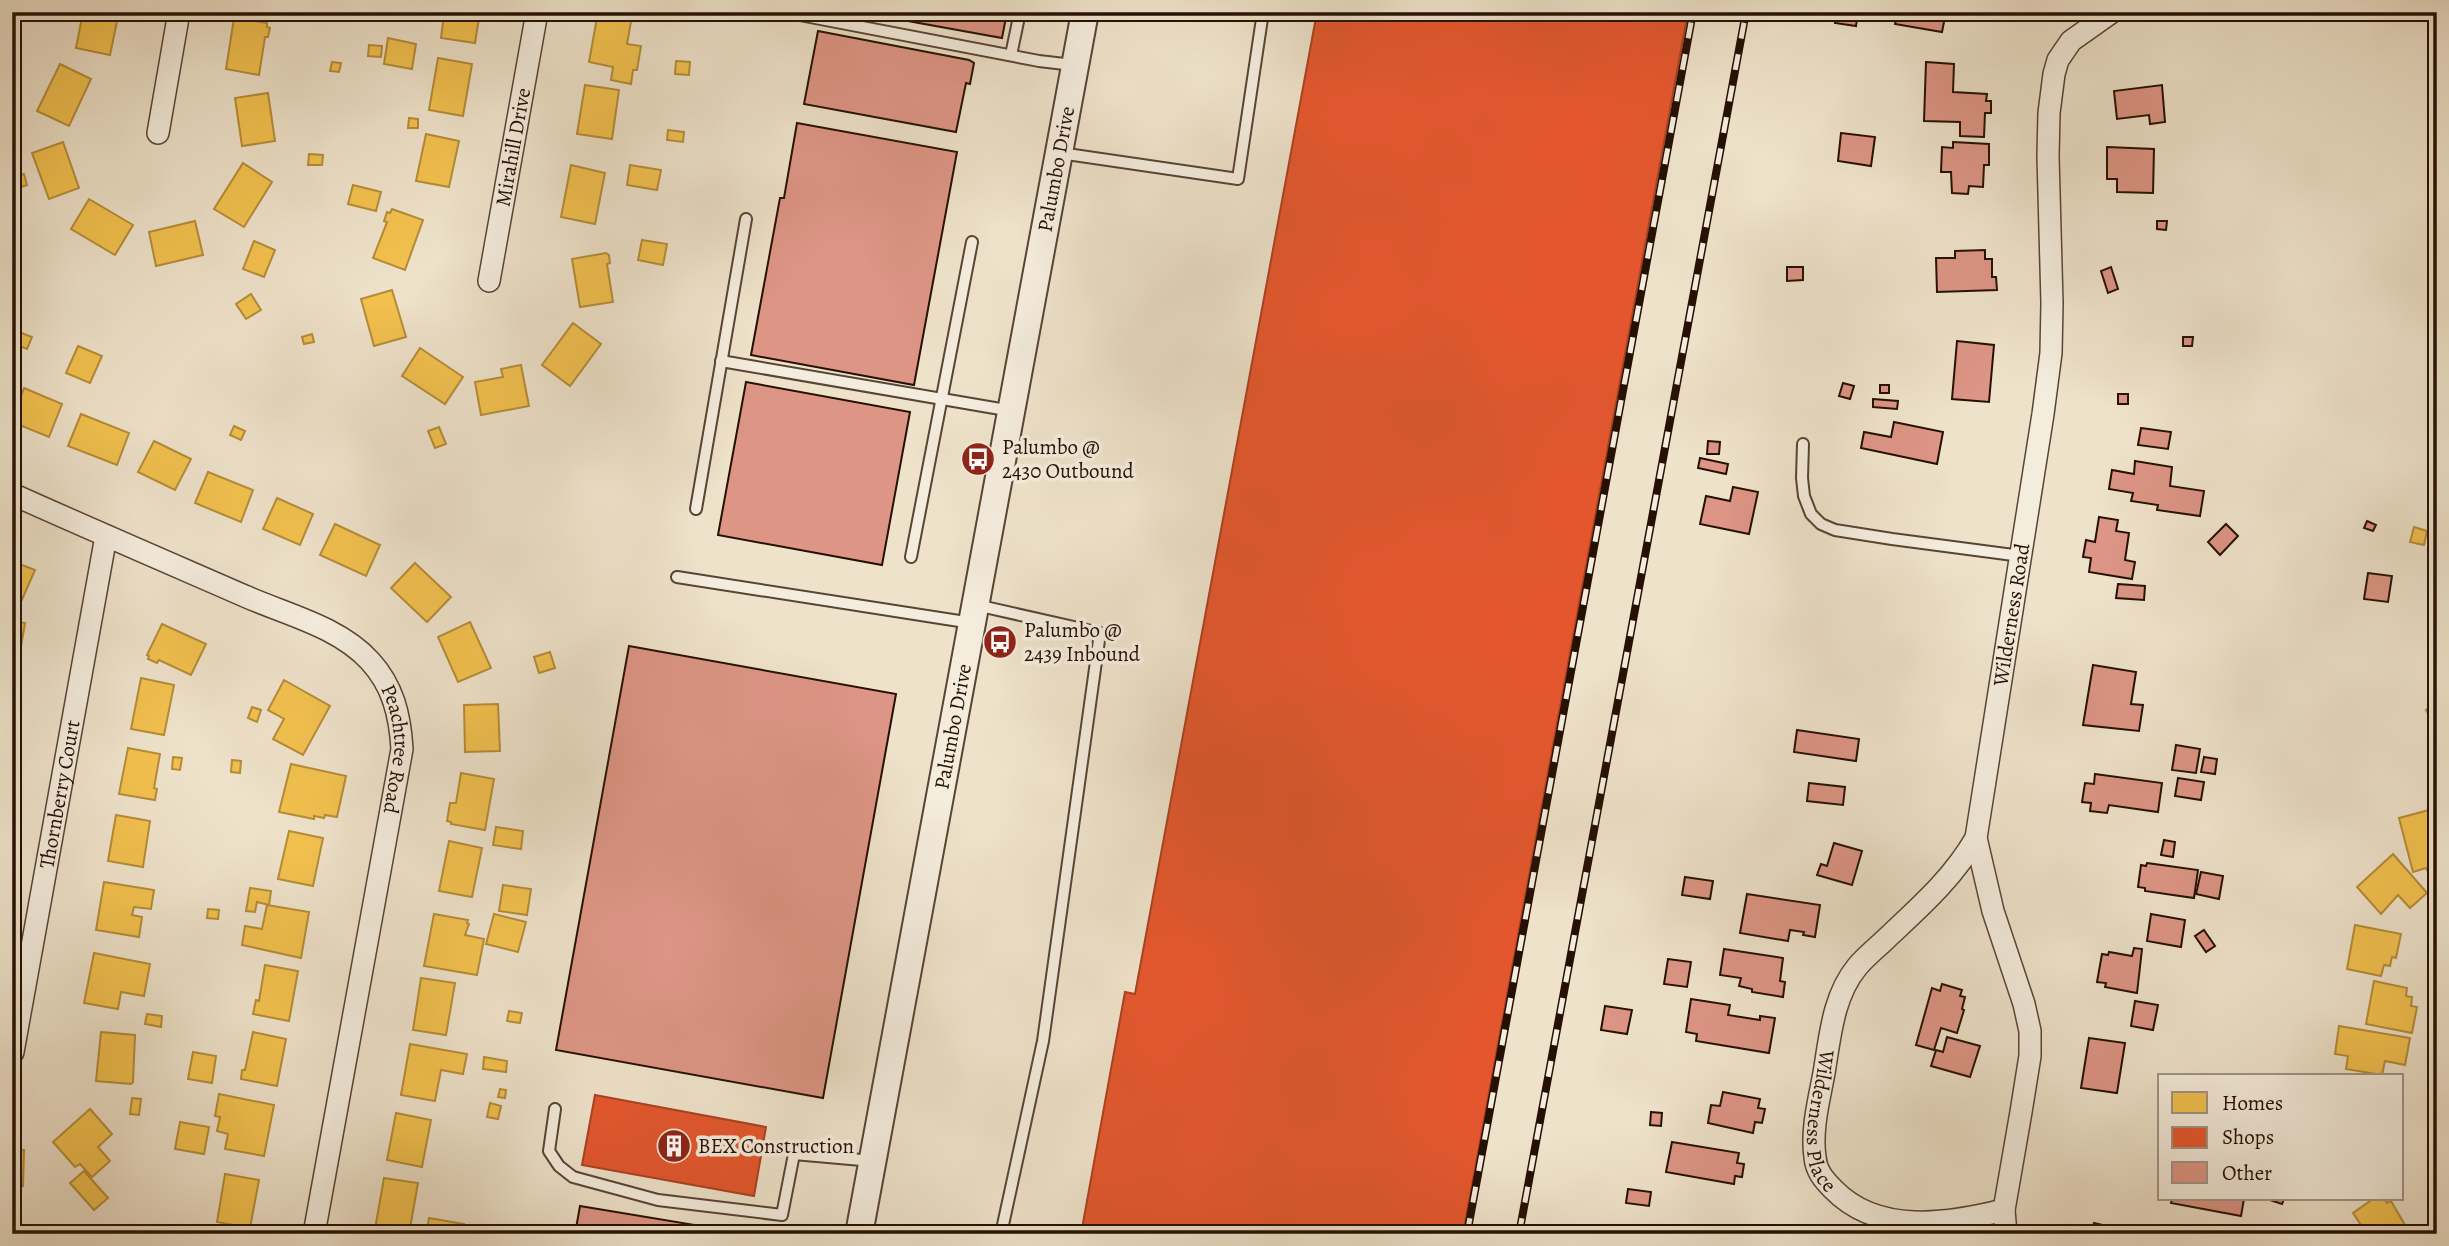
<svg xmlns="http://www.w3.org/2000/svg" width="2449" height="1246" font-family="Alegreya,serif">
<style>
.homes{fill:#f2c14e;stroke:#b58c38;stroke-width:2}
.shops{fill:#e4572e;stroke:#ab4221;stroke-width:2}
.building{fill:#dd9585;stroke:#261003;stroke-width:2}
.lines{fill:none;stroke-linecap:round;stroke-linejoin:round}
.service-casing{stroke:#584435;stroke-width:14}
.minor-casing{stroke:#584435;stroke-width:24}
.tertiary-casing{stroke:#584435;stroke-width:30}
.service{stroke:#f4ecdd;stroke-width:10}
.minor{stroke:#f4ecdd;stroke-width:21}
.tertiary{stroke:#f4ecdd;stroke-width:26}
.rail-casing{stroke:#261003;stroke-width:8}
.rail{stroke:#f4ecdd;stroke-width:5;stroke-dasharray:16;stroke-linecap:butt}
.labels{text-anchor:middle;stroke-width:7;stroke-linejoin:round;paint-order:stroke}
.street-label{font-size:21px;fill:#261003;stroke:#f4ecdd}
.poi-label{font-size:21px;fill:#261003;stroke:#f4ecdd;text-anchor:start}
</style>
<rect width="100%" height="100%" fill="#eee2ca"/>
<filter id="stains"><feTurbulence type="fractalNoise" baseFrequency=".00286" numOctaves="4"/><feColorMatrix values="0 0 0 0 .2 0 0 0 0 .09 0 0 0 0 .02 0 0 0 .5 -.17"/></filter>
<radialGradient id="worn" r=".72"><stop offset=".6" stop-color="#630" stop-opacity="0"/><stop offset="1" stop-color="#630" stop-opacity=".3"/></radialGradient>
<g class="homes">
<polygon points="83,12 119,12 110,55 76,48"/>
<polygon points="480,12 475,43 441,38 444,15 433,12"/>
<polygon points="598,12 632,16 627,44 641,46 637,70 633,70 631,84 611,80 613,67 589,62"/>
<polygon points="234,18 267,23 267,27 270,28 268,37 265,37 259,75 226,69"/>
<polygon points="388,38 416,44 412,69 384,64"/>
<polygon points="369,45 382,46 381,57 368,56"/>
<polygon points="438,58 472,64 463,116 429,110"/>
<polygon points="676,61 690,62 689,75 675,74"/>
<polygon points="332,62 341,63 339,72 330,71"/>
<polygon points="60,64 91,79 69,126 37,111"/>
<polygon points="585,85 619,90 612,139 577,134"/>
<polygon points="268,93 275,141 242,146 235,98"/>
<polygon points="409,118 418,119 418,128 408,128"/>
<polygon points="668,130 684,132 683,142 667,140"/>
<polygon points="426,134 459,141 449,187 416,181"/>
<polygon points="63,142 79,188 49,199 32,153"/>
<polygon points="309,154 323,155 322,165 308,165"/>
<polygon points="243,163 272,182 244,227 214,209"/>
<polygon points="571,165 605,173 595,224 561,217"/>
<polygon points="630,165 661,170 657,190 627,185"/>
<polygon points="24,174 27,185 18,188 14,177"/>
<polygon points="353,185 381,192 376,211 348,204"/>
<polygon points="89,199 133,225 115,255 71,229"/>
<polygon points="392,209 423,220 405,270 373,258 387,222 384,221 387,212 390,213"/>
<polygon points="195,221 203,255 156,266 149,232"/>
<polygon points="642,240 667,244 663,265 638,260"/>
<polygon points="254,241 275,250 264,277 243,269"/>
<polygon points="606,253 609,255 610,263 607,264 613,302 580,307 572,259"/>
<polygon points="392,290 406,337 374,346 361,299"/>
<polygon points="251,294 261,310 246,319 236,304"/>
<polygon points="573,323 601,344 570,386 542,365"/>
<polygon points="19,332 32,337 27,349 14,344"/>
<polygon points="312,334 314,342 304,344 302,337"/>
<polygon points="78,346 102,356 90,383 66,373"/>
<polygon points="420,348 463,377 445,404 402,376"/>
<polygon points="521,365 529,406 481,415 475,382 503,377 501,369"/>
<polygon points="24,388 62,404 49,437 12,422"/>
<polygon points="81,414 129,433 117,465 68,446"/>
<polygon points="234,426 245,431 241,440 230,435"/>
<polygon points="439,427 446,444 435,448 428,431"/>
<polygon points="154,441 191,459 175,490 138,472"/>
<polygon points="208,472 253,490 241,522 195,503"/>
<polygon points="277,498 313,514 300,545 263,529"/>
<polygon points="335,524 380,545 366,576 320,555"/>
<polygon points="2414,527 2427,531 2424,545 2410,542"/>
<polygon points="12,561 35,570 21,602 19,601 17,605 12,602"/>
<polygon points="415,563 451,597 427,622 391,588"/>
<polygon points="2437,618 2437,644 2428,640"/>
<polygon points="12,621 25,623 17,670 12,670"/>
<polygon points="470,622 491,668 458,682 438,637"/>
<polygon points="162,624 206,644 191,675 159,660 157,663 148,659 149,656 147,655"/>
<polygon points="550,652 555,668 539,673 534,657"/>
<polygon points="141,678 174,685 164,735 131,729"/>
<polygon points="284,680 330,706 303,755 273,739 284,719 268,710"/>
<polygon points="498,704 500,751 465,752 464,705"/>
<polygon points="2437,704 2437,729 2426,710"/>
<polygon points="252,707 261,710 257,722 248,718"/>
<polygon points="128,748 160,754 154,788 157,789 155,800 119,794"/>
<polygon points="173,757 182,758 180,770 172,769"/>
<polygon points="232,760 241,761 240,773 231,772"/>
<polygon points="291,764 346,776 337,817 325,815 324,818 314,816 314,819 279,812"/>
<polygon points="461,773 494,779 485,830 451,824 451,822 447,821 450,803 456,803"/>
<polygon points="2429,810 2435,831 2437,830 2437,875 2436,871 2428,872 2426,868 2413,872 2399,818"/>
<polygon points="116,815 150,821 143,867 108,861"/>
<polygon points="496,827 523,831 521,849 493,845"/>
<polygon points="289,831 323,838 313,886 278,879"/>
<polygon points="449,841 482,848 472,897 439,891"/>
<polygon points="2393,854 2427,893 2410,908 2398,895 2381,914 2357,887"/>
<polygon points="104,882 154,890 151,909 134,907 132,915 142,917 139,937 96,930"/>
<polygon points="503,885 531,889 527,915 499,911"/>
<polygon points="250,888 271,891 269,905 257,902 255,912 246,911"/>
<polygon points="267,905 309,912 301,958 242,945 245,926 262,929"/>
<polygon points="208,909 219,910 218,919 207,918"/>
<polygon points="434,914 468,920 467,923 469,924 465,935 484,939 477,975 424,966"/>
<polygon points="494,914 526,922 518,952 486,944"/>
<polygon points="2355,925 2401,934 2396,958 2392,957 2390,966 2384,965 2381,976 2347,969"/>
<polygon points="94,953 150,964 144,996 121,992 118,1009 84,1003"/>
<polygon points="265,965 298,971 289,1021 253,1014 256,1000 259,1001"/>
<polygon points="421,978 455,983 446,1035 413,1030"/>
<polygon points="2374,981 2407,988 2406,996 2412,997 2411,1006 2417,1007 2412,1033 2366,1024"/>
<polygon points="509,1011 522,1013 520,1023 507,1021"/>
<polygon points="147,1014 162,1016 161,1027 145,1024"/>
<polygon points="2339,1026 2410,1038 2405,1065 2385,1061 2382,1075 2346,1069 2348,1056 2335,1054"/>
<polygon points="101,1032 135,1035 133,1082 131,1084 96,1081"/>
<polygon points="253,1032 286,1039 277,1086 241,1079 242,1070 245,1070"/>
<polygon points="410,1044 467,1054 463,1074 441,1070 435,1101 401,1095"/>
<polygon points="193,1052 216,1056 212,1083 188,1079"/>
<polygon points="484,1057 507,1061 506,1072 483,1069"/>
<polygon points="500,1089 506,1090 505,1098 498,1097"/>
<polygon points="219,1094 274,1105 264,1156 225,1149 228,1134 217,1131 220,1117 215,1116"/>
<polygon points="132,1098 141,1099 139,1115 130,1114"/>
<polygon points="490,1103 501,1106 498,1119 487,1117"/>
<polygon points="90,1109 112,1134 98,1147 110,1161 92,1177 80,1164 75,1167 53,1142"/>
<polygon points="396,1113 431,1120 422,1167 387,1160"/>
<polygon points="180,1122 209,1127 204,1154 175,1149"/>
<polygon points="12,1150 24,1150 23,1186 12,1186"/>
<polygon points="84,1171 108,1198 94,1210 70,1183"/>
<polygon points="225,1174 259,1180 250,1228 217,1222"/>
<polygon points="384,1178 418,1183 409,1234 375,1229"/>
<polygon points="2373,1199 2384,1199 2387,1203 2391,1201 2408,1230 2403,1234 2367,1234 2353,1213"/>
<polygon points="429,1218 464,1224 462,1234 426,1234"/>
<polygon points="2417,1225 2435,1234 2413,1234"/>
</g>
<g class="shops">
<polygon points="1317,12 1688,12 1463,1234 1081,1234 1125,992 1135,994"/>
<polygon points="595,1095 766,1127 754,1196 582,1165"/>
</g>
<g class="building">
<polygon points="858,12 1007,12 1002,38"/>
<polygon points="1836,12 1858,12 1856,26 1835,23"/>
<polygon points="1898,12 1946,12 1942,32 1895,24"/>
<polygon points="818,31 969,60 974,63 970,84 966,83 956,132 804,104"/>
<polygon points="1926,62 1954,64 1953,92 1987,94 1986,101 1991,101 1991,113 1985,113 1984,137 1960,136 1960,122 1924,121"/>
<polygon points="2162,85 2165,122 2150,124 2149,115 2117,119 2114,91"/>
<polygon points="797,123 957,152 914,385 751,355 780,198 784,198"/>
<polygon points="1841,133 1875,137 1871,166 1838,161"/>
<polygon points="1953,142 1989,144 1989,165 1984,165 1983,187 1969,186 1968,194 1952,193 1951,172 1941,172 1942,147 1953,148"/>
<polygon points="2107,147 2154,149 2153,193 2117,192 2117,179 2107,179"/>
<polygon points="2157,221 2167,221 2166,230 2157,229"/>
<polygon points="1985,250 1985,259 1992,259 1992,277 1996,277 1997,290 1937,292 1936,258 1955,258 1955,251"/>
<polygon points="1787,267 1803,267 1803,280 1787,281"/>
<polygon points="2111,267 2118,289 2108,293 2101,271"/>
<polygon points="2183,337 2193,337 2192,346 2183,346"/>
<polygon points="1957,341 1994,345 1989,402 1952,399"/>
<polygon points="746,382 910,412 882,565 718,535"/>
<polygon points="1843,383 1854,386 1850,399 1839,396"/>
<rect x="1880" y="385" width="9" height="8"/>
<rect x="2118" y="394" width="10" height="10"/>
<polygon points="1873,399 1898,401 1897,409 1873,407"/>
<polygon points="1894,422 1943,432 1937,464 1861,448 1864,432 1891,437"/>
<polygon points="2141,428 2171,432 2168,449 2138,445"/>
<polygon points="1708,441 1720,442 1719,454 1707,454"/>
<polygon points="1700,458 1728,464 1726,474 1698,468"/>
<polygon points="2135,461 2172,467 2170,486 2204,491 2200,516 2157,510 2158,505 2131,501 2133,493 2109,489 2112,470 2134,474"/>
<polygon points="1733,487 1758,492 1749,534 1700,524 1706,496 1730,501"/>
<polygon points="2099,517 2118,520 2116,531 2129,533 2125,560 2135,562 2132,579 2089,572 2091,558 2083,557 2086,540 2095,542"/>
<polygon points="2367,521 2376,525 2373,531 2364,528"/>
<polygon points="2226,524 2238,536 2220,555 2208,542"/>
<polygon points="2368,573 2392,576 2388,602 2364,599"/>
<polygon points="2118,584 2145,586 2144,600 2116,598"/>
<polygon points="629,646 896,694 823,1098 556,1050"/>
<polygon points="2093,665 2136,672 2131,704 2143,705 2139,731 2083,725"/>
<polygon points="1797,730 1859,739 1856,761 1794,752"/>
<polygon points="2176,745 2200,749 2196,773 2172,770"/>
<polygon points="2204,757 2217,759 2215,774 2201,772"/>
<polygon points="2095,774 2162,783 2158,812 2109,805 2107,813 2090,811 2091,803 2082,802 2085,783 2094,784"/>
<polygon points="2178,778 2204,782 2201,800 2175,796"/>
<polygon points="1809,783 1845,787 1843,805 1807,801"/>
<polygon points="2164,840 2175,842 2173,857 2161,855"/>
<polygon points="1834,843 1862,851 1852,885 1817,875 1821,864 1827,866"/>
<polygon points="2147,863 2198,870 2194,898 2145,891 2145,888 2138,887 2141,865 2146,866"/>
<polygon points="2201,872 2223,876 2219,899 2196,894"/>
<polygon points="1685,877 1713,881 1710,899 1682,895"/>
<polygon points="1747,894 1820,905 1815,937 1803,935 1804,932 1790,930 1788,941 1740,933"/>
<polygon points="2151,914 2185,920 2181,947 2147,941"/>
<polygon points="2204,930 2215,946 2206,952 2195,936"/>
<polygon points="2134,948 2142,949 2137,993 2105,987 2106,983 2097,982 2102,954 2108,955 2109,952 2132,956"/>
<polygon points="1724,949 1783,958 1780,981 1785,982 1783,997 1752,992 1752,989 1739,986 1741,978 1720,975"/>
<polygon points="1668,959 1691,962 1687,987 1664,984"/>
<polygon points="1942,984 1962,990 1960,996 1965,997 1962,1009 1964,1010 1957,1033 1941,1028 1934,1050 1916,1045 1932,988 1940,991"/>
<polygon points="1691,999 1730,1005 1728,1015 1760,1020 1760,1016 1775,1018 1769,1053 1696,1041 1697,1034 1686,1032"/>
<polygon points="2135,1001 2158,1005 2153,1030 2131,1026"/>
<polygon points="1605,1006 1632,1010 1627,1034 1601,1030"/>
<polygon points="1947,1037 1980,1046 1970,1077 1931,1066 1936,1050 1943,1052"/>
<polygon points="2089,1038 2125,1043 2117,1093 2081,1088"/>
<polygon points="1723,1092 1760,1099 1758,1108 1765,1109 1762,1123 1755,1122 1753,1133 1708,1123 1711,1105 1720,1106"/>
<polygon points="1651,1112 1662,1113 1661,1126 1650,1125"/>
<polygon points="1672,1142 1739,1153 1737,1163 1744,1164 1742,1177 1735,1176 1734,1184 1666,1172"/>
<polygon points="1628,1189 1651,1192 1649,1206 1626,1203"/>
<polygon points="2172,1199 2244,1199 2241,1216 2171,1203"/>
<polygon points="2267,1199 2284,1199 2282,1204"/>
<polygon points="580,1206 737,1232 737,1234 575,1234"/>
<polygon points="2094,1223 2133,1232 2133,1234 2091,1234"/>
</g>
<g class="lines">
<g class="service-casing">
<g id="service">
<polyline points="784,12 1039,61 1073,65"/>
<polyline points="1011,55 1020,12"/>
<polyline points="1060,153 1238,179 1263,12"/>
<polyline points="721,361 1012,411"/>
<polyline points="1803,444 1802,478 1804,496 1811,514 1821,524 1835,530 1892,539 2021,556"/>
<polyline points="696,509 746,219"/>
<polyline points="911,557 972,242"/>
<polyline points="677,577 972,623"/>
<polyline points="976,605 1100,633 1043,1041 1001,1234"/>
<polyline points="555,1109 549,1151 559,1166 573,1177 658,1200 782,1215 794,1154 873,1161"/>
</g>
</g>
<g class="minor-casing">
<g id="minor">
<polyline points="158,133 179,12"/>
<path id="s1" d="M 489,281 L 537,12"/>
<path id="s2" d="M 12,494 C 90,529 169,563 247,597 C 288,615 339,627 370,661 C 393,686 400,715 402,749 L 314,1234"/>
<path id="s3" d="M 1976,838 C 1953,878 1921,906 1888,937 C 1878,947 1866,956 1857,967 C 1833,996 1830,1037 1824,1073 C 1819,1100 1811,1130 1815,1157 C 1816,1171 1824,1180 1833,1189 C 1877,1235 1948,1224 2004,1210"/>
<path id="s4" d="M 13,1052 L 106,536"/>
<path id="s5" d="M 2006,1234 L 2004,1210 L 2021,1112 L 2030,1056 L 2030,1031 L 2024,1004 L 1993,911 L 1976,838 L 2043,414 L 2051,353 L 2052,303 L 2048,156 L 2049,113 L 2054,74 L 2058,60 L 2071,41 L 2112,12"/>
</g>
</g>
<g class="tertiary-casing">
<g id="tertiary">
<path id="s6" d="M 859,1234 L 1085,12"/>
</g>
</g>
<use href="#service" class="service"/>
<use href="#minor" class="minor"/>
<use href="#tertiary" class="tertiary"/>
<g class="rail-casing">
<g id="rail">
<polyline points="1467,1234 1693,12"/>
<polyline points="1519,1234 1746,12"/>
</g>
</g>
<use href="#rail" class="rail"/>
</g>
<defs>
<g id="bus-disc" transform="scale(1.75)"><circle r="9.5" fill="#8f2418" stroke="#f4ecdd"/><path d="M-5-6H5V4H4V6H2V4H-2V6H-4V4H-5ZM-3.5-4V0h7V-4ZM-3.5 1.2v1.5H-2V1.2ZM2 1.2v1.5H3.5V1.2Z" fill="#fff"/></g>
<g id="building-disc" transform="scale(1.75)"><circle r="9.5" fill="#8f2418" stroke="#f4ecdd"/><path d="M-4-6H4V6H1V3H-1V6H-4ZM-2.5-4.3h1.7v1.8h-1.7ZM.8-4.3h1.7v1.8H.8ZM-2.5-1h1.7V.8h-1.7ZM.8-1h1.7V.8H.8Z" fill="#fff"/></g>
</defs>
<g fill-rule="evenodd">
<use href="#bus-disc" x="978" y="459"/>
<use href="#bus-disc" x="1000" y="642"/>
<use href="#building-disc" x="674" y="1146"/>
</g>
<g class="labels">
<g class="street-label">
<text dy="7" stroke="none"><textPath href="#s1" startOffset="136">Mirahill Drive</textPath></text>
<text dy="7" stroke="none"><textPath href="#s6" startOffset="1083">Palumbo Drive</textPath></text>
<text dy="7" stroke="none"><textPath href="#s5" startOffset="632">Wilderness Road</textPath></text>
<text dy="7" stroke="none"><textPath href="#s6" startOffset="516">Palumbo Drive</textPath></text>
<text dy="7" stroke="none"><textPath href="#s2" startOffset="492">Peachtree Road</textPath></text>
<text dy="7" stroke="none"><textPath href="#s4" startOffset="262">Thornberry Court</textPath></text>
<text dy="7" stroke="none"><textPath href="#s3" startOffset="338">Wilderness Place</textPath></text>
</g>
<g class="poi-label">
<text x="1002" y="454">Palumbo @<tspan x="1002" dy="24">2430 Outbound</tspan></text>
<text x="1024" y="637">Palumbo @<tspan x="1024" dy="24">2439 Inbound</tspan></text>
<text x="698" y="1153">BEX Construction</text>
</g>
</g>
<rect width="2449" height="1246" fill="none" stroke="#eee2ca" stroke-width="42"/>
<rect x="14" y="14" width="2421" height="1218" fill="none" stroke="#261003" stroke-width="3.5"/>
<rect x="21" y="21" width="2407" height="1204" fill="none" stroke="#261003" stroke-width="2"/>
<rect x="2158" y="1074" width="245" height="126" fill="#f4ecdd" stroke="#a29486" stroke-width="2"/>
<rect x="2172" y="1092" width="35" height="21" fill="#f2c14e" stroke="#a29486" stroke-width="2"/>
<text x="2222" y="1110" font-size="21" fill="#261003">Homes</text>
<rect x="2172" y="1127" width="35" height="21" fill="#e4572e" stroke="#a29486" stroke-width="2"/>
<text x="2222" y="1144" font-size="21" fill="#261003">Shops</text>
<rect x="2172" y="1162" width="35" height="21" fill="#dd9585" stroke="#a29486" stroke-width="2"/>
<text x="2222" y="1180" font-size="21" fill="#261003">Other</text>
<rect width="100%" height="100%" filter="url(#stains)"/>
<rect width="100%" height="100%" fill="url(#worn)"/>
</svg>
